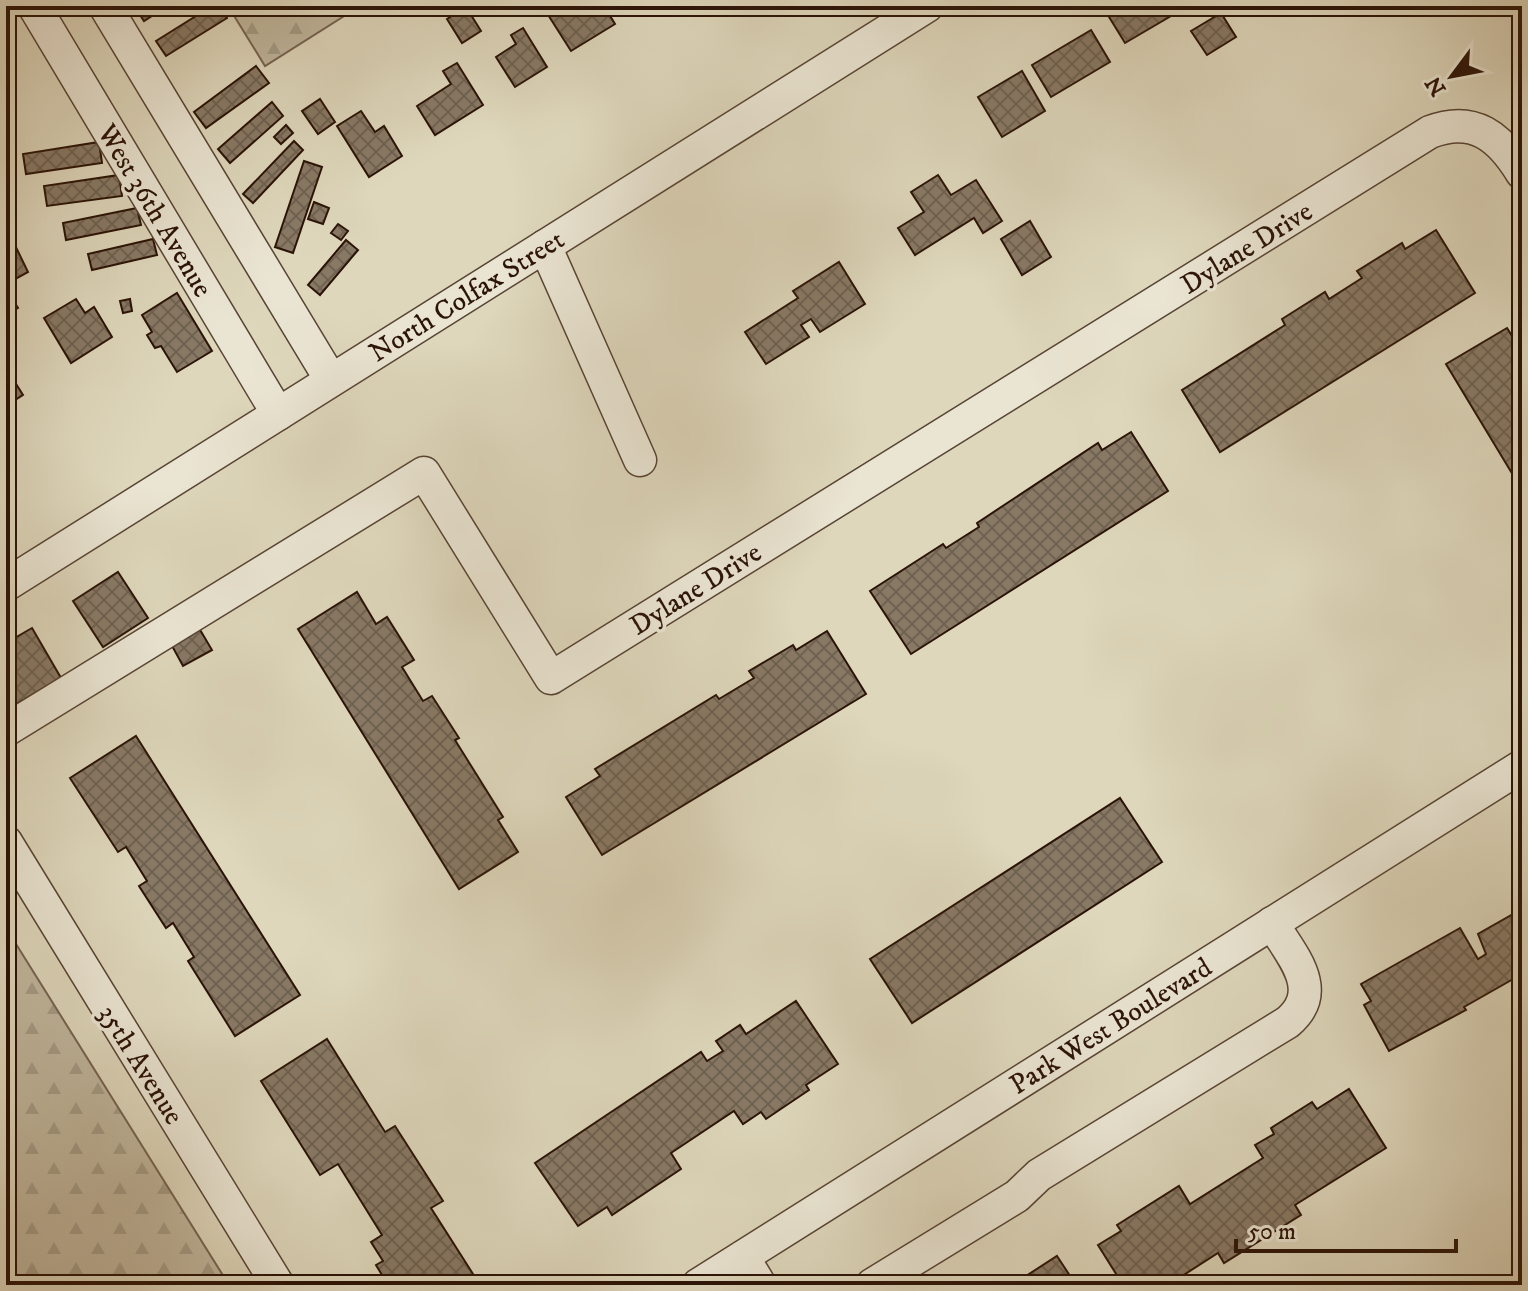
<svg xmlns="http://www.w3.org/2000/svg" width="1528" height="1291" font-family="'IM FELL DW Pica',serif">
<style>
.forest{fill:url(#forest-firs);stroke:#766452;stroke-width:2}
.building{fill:url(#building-cross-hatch);stroke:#2b1307;stroke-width:2}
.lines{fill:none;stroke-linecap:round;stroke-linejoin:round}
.minor-casing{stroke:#584434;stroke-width:35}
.minor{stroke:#eae5d3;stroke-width:32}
.labels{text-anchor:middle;stroke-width:7;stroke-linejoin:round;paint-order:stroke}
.street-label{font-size:28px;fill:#2b1307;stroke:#eae5d3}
</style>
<defs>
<pattern id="forest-firs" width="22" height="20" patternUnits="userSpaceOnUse" patternTransform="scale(2)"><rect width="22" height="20" fill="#c0b69d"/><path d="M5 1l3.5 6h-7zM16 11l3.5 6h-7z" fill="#a59c86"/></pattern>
<pattern id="building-cross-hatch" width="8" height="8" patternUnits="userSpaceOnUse" patternTransform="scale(2)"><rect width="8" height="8" fill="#887965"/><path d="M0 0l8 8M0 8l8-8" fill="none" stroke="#6f6251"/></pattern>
</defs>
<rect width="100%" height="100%" fill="#ded7bc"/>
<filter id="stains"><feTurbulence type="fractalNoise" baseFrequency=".0025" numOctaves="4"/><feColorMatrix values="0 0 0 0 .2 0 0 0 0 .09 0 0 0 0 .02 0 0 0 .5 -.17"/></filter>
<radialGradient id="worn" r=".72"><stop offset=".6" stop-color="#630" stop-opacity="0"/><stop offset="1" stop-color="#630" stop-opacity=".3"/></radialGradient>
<g class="forest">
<polygon points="228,6 360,6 265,66"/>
<polygon points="6,928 229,1285 6,1285"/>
</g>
<g class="building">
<polygon points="134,6 167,6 144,21"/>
<polygon points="212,6 219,6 227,18 166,56 156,41"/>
<polygon points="551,6 569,6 572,11 579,6 604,6 615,24 571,51 545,10"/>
<polygon points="1115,6 1188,6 1125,43 1106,12"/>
<polygon points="466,7 481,31 462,43 447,19"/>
<polygon points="1221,13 1236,37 1207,55 1191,31"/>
<polygon points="523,28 547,67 515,87 496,57 516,44 511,35"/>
<polygon points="1091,30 1110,62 1051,97 1032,65"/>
<polygon points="457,63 483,105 435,135 417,106 451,84 443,71"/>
<polygon points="256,66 269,83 206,128 194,112"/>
<polygon points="1022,71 1045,111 1002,137 978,97"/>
<polygon points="320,99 335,122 318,134 302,111"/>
<polygon points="272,102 283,116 230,163 218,149"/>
<polygon points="361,111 375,132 384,126 402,156 369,177 337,126"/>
<polygon points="286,125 293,133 281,144 274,137"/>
<polygon points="294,141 303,150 253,203 243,194"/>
<polygon points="99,142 102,163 26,174 23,154"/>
<polygon points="304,161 322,167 293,253 275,247"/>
<polygon points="119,175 122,196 47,206 44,186"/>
<polygon points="938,175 951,195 976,180 1002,221 983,233 974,218 915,255 898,228 924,212 911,192"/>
<polygon points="314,202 329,208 323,224 308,219"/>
<polygon points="137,208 141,225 66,240 63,223"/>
<polygon points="1030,221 1051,257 1022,275 1001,239"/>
<polygon points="338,224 348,231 341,240 331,233"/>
<polygon points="1436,230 1475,293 1220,452 1182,390 1285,325 1282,319 1325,292 1329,299 1362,278 1357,271 1402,243 1405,249"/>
<polygon points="12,239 28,272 6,284 6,242"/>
<polygon points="153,239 157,255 92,270 88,254"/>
<polygon points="346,240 358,250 320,295 308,285"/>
<polygon points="839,262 865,304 820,332 811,319 801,325 809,337 766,364 745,332 798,298 793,291"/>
<polygon points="6,289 18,308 8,314 6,311"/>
<polygon points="177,293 212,351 177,372 161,346 155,348 147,335 152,332 142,315"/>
<polygon points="76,299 85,313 94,307 112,337 71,363 44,318"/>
<polygon points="130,299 132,311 123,313 120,301"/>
<polygon points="1507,328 1522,352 1522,490 1446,364"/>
<polygon points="6,368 23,395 9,404 11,407 6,410"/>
<polygon points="1131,432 1168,491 911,654 870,591 943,544 946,548 979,527 977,523 1098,443 1102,450"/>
<polygon points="118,572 148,618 103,647 73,601"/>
<polygon points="357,592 376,624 387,617 414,660 402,667 423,701 432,696 459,738 455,740 503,817 498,820 518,852 459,889 298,629"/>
<polygon points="32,628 61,678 6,710 6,643"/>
<polygon points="199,628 212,650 183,666 171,644"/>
<polygon points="827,631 866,694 602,855 566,797 600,776 595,769 716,695 719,699 754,678 749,671 793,645 796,650"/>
<polygon points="136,736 300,995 235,1036 188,961 194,957 173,923 166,928 139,886 147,881 126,847 118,852 70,778"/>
<polygon points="1120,798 1162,862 912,1023 870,959"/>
<polygon points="1522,909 1522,974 1464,1007 1466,1010 1389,1051 1364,1005 1371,1001 1361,984 1460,928 1478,959 1486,954 1478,934"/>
<polygon points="796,1001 838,1064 806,1085 809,1090 766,1119 761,1112 743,1124 734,1111 671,1153 681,1169 612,1215 607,1207 578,1226 535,1163 701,1052 707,1061 723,1051 716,1041 740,1025 746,1034"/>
<polygon points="327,1039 385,1132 395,1126 443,1201 431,1208 480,1285 388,1285 376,1265 383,1261 371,1242 382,1235 338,1164 320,1175 261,1081"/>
<polygon points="1349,1089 1386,1148 1295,1205 1301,1215 1224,1263 1218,1253 1168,1285 1123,1285 1098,1245 1121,1231 1117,1225 1179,1186 1190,1204 1263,1158 1255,1145 1274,1134 1271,1128 1312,1102 1317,1109"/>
<polygon points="1057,1256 1076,1285 1012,1285"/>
</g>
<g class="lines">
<g class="minor-casing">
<g id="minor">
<polyline points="34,6 278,414"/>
<polyline points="105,6 331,380"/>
<polyline points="545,246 640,460"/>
<polyline points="6,585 927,6"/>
<path d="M 6,730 L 424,473 L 551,678 L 1430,132 C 1474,115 1500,137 1522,173"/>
<polyline points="6,842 278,1285"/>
<polyline points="743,1257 760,1285"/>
<polyline points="698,1285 1522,766"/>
<path d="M 872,1285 L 1017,1196 L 1039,1175 L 1288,1022 C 1325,990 1292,956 1272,923"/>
</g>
</g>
<use href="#minor" class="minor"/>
</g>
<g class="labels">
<g class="street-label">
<text transform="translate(156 210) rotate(59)" y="10">West 36th Avenue</text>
<text transform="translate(1246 247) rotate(-32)" y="10">Dylane Drive</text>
<text transform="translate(466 295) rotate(-32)" y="10">North Colfax Street</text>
<text transform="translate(695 588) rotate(-32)" y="10">Dylane Drive</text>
<text transform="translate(1110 1025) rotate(-32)" y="10">Park West Boulevard</text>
<text transform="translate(142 1064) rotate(58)" y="10">35th Avenue</text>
</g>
</g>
<rect width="1528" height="1291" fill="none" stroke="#ded7bc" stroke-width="32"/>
<rect x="8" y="8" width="1512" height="1275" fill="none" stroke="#2b1307" stroke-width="4"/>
<rect x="16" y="16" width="1496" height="1259" fill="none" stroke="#2b1307" stroke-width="2"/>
<g transform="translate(1452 76) rotate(238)" stroke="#eae5d3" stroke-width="6" paint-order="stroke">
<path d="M0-6L14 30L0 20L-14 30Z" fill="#2b1307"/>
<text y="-12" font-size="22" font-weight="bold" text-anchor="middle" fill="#2b1307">N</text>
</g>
<path d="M1236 1239v12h220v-12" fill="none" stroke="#2b1307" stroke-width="4"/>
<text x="1248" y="1239" font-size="24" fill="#2b1307" stroke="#eae5d3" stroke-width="6" paint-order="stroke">50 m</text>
<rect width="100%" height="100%" filter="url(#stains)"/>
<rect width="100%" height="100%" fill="url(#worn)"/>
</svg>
